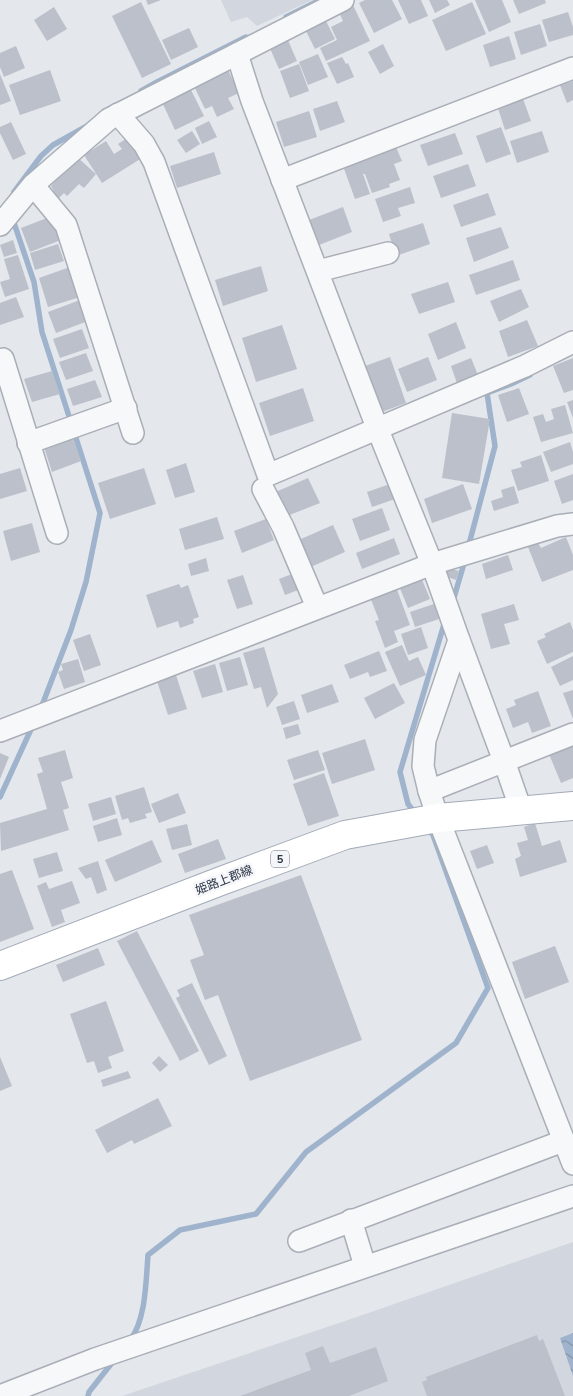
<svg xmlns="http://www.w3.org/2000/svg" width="573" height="1396" font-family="'Nunito Sans','Noto Sans JP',sans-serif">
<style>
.built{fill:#d2d6de}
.water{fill:url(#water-waves)}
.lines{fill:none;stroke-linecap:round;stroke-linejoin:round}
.stream{stroke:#9fb4cc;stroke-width:5.5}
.building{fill:#bbc0ca}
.minor-casing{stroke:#a9aeb7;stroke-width:24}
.major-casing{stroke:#a3abb8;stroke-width:30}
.minor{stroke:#f7f8fa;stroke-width:21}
.major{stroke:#fff;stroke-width:28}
.labels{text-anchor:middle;stroke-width:5;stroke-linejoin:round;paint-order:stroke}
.shield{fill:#f4f6f9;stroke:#676e7b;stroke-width:1}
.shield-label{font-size:11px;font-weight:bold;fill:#2b3445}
.street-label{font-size:12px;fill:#2b3445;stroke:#f4f6f9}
</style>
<defs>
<pattern id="water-waves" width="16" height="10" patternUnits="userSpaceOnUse" patternTransform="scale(1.25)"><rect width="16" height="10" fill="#9fb4cc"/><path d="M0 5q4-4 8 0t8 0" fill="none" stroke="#8293a7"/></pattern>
</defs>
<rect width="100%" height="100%" fill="#e4e7ec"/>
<g class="built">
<polygon points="221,0 312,0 257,26 247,17 231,22"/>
<polygon points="573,1242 573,1396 122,1396 351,1319"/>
</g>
<polygon class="water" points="573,1333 573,1376 560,1338"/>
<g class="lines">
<g class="stream">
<polyline points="286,17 320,0"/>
<polyline points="141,91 157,82 246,37"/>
<polyline points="14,192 41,156 53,145 87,126"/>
<polyline points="12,217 34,282 42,332 100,513 86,582 71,630 41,708"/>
<polyline points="468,548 495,446 487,393 511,384 530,375"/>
<polyline points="453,601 465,560"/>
<polyline points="0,797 33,725"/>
<polyline points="416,814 408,804 400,772 445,621"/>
<path d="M 130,1340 C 146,1320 146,1280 148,1255 L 180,1230 L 256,1214 L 306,1152 L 456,1043 L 488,988 L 433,835 L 427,827"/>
<polyline points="88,1396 89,1392 115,1359"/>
</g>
</g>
<g class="building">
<polygon points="146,0 161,0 148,5"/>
<polygon points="365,0 392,0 402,19 374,33 359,3"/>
<polygon points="398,0 421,0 428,16 409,24"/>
<polygon points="429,0 447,0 450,5 435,13"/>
<polygon points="475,0 502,0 511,22 489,32"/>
<polygon points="513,0 545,0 546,3 519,14"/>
<polygon points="141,2 171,64 142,78 112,16"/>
<polygon points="472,2 486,34 446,51 432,20"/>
<polygon points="353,5 370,41 326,61 320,48 337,40 331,27 343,21 339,12"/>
<polygon points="54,7 67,29 47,41 34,20"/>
<polygon points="568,12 573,27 573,35 549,42 542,20"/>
<polygon points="325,19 335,39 315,49 305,29"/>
<polygon points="540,24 547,46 521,55 514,32"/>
<polygon points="189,28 198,47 171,60 162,40"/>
<polygon points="509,36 516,59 490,67 483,45"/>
<polygon points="287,38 297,61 279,69 269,46"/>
<polygon points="383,44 394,66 380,74 368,52"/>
<polygon points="16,46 25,68 4,77 0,67 0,53"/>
<polygon points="318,54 328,77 308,85 299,62"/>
<polygon points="342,57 346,64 348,63 354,77 337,84 327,63"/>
<polygon points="299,64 309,91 290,98 280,71"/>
<polygon points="50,70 61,101 20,115 9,85"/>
<polygon points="228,70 239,93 228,98 234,109 217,117 212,106 205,109 194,86"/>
<polygon points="0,74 11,101 0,105"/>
<polygon points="573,81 573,100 567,103 560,85"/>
<polygon points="190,88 204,116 175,130 162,102"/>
<polygon points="521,93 531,121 505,130 496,102"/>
<polygon points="337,101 345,122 320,131 313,109"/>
<polygon points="309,111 317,137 284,147 276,122"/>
<polygon points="209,121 217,137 202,144 195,128"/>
<polygon points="11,122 26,154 13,160 0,133 0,127"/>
<polygon points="501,127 511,154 486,163 476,136"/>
<polygon points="192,131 200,144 186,153 177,140"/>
<polygon points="542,131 549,152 517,163 510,141"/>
<polygon points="455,133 463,154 428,166 420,145"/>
<polygon points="132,135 145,156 102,183 84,155 106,141 114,154 122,149 118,144"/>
<polygon points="396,147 402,161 394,164 400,180 389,184 390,187 372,193 365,174 363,174 370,194 355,199 343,166"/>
<polygon points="214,152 221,174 177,188 170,166"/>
<polygon points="77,157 96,174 84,188 79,184 67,196 64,193 58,199 51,186"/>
<polygon points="468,164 476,186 441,198 433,176"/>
<polygon points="410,187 415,203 398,208 401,216 383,222 375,199"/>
<polygon points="488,193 496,215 461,227 453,205"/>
<polygon points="343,207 352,232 319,245 309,220"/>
<polygon points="52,216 61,240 30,252 21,228"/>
<polygon points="423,223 430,244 396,256 389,234"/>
<polygon points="501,227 509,248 474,262 466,238"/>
<polygon points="13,240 17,253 4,257 0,245"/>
<polygon points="58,244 64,261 35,270 30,253"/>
<polygon points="18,255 29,289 5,297 0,282 10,279 4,259"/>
<polygon points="513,260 520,280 476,295 469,275"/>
<polygon points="261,266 268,291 223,306 215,280"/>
<polygon points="70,267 80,297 48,307 39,278"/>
<polygon points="448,282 455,302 419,314 411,294"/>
<polygon points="521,289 529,307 499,322 490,301"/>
<polygon points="16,297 24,317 0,325 0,303"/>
<polygon points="80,300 88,321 56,333 48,312"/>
<polygon points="527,320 538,346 508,357 499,331"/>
<polygon points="456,322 466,348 438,360 428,334"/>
<polygon points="282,325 297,369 256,382 242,338"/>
<polygon points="82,329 89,348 60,358 53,339"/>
<polygon points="86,353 93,371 66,380 59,362"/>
<polygon points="390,357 406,403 382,412 365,366"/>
<polygon points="428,357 437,380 407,392 398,369"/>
<polygon points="471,358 480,380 459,389 451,366"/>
<polygon points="573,358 573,390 564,393 553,366"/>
<polygon points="52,371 60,394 32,402 24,379"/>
<polygon points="95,380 102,397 73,406 67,389"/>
<polygon points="303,388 314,421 270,436 259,403"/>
<polygon points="519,388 529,414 507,422 498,395"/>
<polygon points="573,400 573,418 567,402"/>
<polygon points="565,405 573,433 541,442 533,417 543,414 546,422 554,419 551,409"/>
<polygon points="452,413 490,419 479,484 442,478"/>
<polygon points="73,438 81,461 52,472 44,447"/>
<polygon points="570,442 573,452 573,464 551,472 543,452"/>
<polygon points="541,455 549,481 518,491 511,470 522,467 520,462"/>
<polygon points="186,463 195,492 175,498 166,470"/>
<polygon points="20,468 27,491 0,499 0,474"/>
<polygon points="144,468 156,504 110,519 98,483"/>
<polygon points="573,474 573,500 562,504 554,481"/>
<polygon points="308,478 320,503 287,516 271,494"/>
<polygon points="390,484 395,499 372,507 367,492"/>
<polygon points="463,484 472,509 432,523 424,499"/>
<polygon points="514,486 519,503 494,511 491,501 503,497 501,490"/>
<polygon points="382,508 390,530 360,541 352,519"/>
<polygon points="217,517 224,539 185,550 179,529"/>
<polygon points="266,519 274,540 242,553 234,531"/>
<polygon points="32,523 40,552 11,561 3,531"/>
<polygon points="333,525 345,552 306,569 294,542"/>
<polygon points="566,537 573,555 573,570 542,582 528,547 538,543 541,548"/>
<polygon points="394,538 400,554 362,569 356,553"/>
<polygon points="508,555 513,570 486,579 482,564"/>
<polygon points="206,558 209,571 191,576 188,564"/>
<polygon points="448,568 459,571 456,580 445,576"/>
<polygon points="300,571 306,587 285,595 279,579"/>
<polygon points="243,575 253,604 237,609 227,580"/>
<polygon points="421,577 430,599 408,608 399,586"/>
<polygon points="179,584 181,588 188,585 199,617 193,619 194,623 180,628 178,621 157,628 146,595"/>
<polygon points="396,587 410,625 394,631 398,642 385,648 375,621 379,620 370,597"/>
<polygon points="434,604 439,619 415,627 410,612"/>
<polygon points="514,604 519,620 504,624 510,644 491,649 481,614"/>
<polygon points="570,622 573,630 573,652 547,664 537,641 546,637 544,634"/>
<polygon points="421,627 428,648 408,655 401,634"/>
<polygon points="90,634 101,665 84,671 73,640"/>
<polygon points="402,645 409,661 418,657 426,675 400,686 385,652"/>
<polygon points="264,647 278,694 267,708 261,687 254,689 243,653"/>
<polygon points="379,651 387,671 370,677 368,672 350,679 344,665"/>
<polygon points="573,656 573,680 560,686 551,667"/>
<polygon points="240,657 248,685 227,691 219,663"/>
<polygon points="78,659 85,682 64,689 58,672 63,670 61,664"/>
<polygon points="215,664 223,692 202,698 193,671"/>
<polygon points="176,675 187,709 168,715 157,681"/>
<polygon points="394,683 405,703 375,719 364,698"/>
<polygon points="332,684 339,702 307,713 301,695"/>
<polygon points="573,690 573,719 563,693"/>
<polygon points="538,691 551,726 532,733 528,722 513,728 506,709 516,705 514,700"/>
<polygon points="294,701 300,719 282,725 276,707"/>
<polygon points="298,724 301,734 286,739 283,728"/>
<polygon points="365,739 375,770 332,784 322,753"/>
<polygon points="573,745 573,778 561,783 549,754"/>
<polygon points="65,750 73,778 61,782 69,808 63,810 69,830 1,851 0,823 47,809 37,774 43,772 38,758"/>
<polygon points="318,750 325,770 294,780 287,760"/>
<polygon points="0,753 9,757 0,779"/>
<polygon points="324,773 339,816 308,826 293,784"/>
<polygon points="144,787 152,812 145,814 147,818 130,823 128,818 122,820 115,796"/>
<polygon points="178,793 186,813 159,823 151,804"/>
<polygon points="111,797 116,814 93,821 88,804"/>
<polygon points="117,818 122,835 98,842 93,826"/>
<polygon points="535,823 542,846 560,840 567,862 520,877 515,859 521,856 517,843 528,840 524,827"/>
<polygon points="187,824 192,845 172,850 166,829"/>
<polygon points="218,839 226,859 185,873 178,854"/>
<polygon points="152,840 162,862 115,882 105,860"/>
<polygon points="487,845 494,863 477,869 470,851"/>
<polygon points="57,852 63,871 39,878 33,859"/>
<polygon points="98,861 107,890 97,894 91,877 86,879 78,868"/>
<polygon points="12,870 34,929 0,942 0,874"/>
<polygon points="301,875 362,1040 250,1081 218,995 205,1000 190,960 204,955 189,915"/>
<polygon points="72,881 80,903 61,910 65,922 52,927 37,886 46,882 49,889"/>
<polygon points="137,931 199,1051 180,1061 117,941"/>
<polygon points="555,946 569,982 525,999 512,962"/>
<polygon points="98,948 105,965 63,982 56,965"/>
<polygon points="192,983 227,1056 209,1065 176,998 180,996 177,990"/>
<polygon points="106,1001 124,1051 108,1057 112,1068 98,1073 94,1061 87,1063 70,1014"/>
<polygon points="159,1056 168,1065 160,1072 152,1063"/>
<polygon points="0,1057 12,1086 0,1091"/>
<polygon points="128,1071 131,1078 103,1087 101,1080"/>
<polygon points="158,1098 172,1126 134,1144 132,1140 107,1153 95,1130"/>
<polygon points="537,1335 539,1341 543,1339 565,1396 427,1396 422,1382 427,1380 426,1377"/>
<polygon points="323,1346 330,1363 376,1347 388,1381 349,1396 240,1396 311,1370 305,1353"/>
</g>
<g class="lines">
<g class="minor-casing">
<g id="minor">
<polyline points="237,54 252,101 378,430 432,564 459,640 425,740 423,766 429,791 438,818 573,1164"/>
<polyline points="118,114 144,144 154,162 268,475 525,366 573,342"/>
<polyline points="282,180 573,68"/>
<polyline points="33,185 66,225 133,433"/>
<polyline points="0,225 33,185 109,119 343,0"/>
<polyline points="318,271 388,253"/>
<polyline points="3,359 57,533"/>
<polyline points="28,443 126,408"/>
<polyline points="263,489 283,527 317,607"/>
<polyline points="459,640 504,761 521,810"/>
<polyline points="0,731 432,564 557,526 573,524"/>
<polyline points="429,791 573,734"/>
<polyline points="351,1220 365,1266"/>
<polyline points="299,1241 563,1141"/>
<polyline points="0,1396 95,1359 573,1196"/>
</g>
</g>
<g class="major-casing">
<polyline id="major" points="0,966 221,881 345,835 438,818 573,806"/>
</g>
<use href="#minor" class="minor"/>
<use href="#major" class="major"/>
</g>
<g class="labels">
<rect class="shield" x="271" y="850.5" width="18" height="17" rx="4"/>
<g class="shield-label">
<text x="280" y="863">5</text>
</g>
<g class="street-label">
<text transform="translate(224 880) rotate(-21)" y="4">姫路上郡線</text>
</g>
</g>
</svg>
